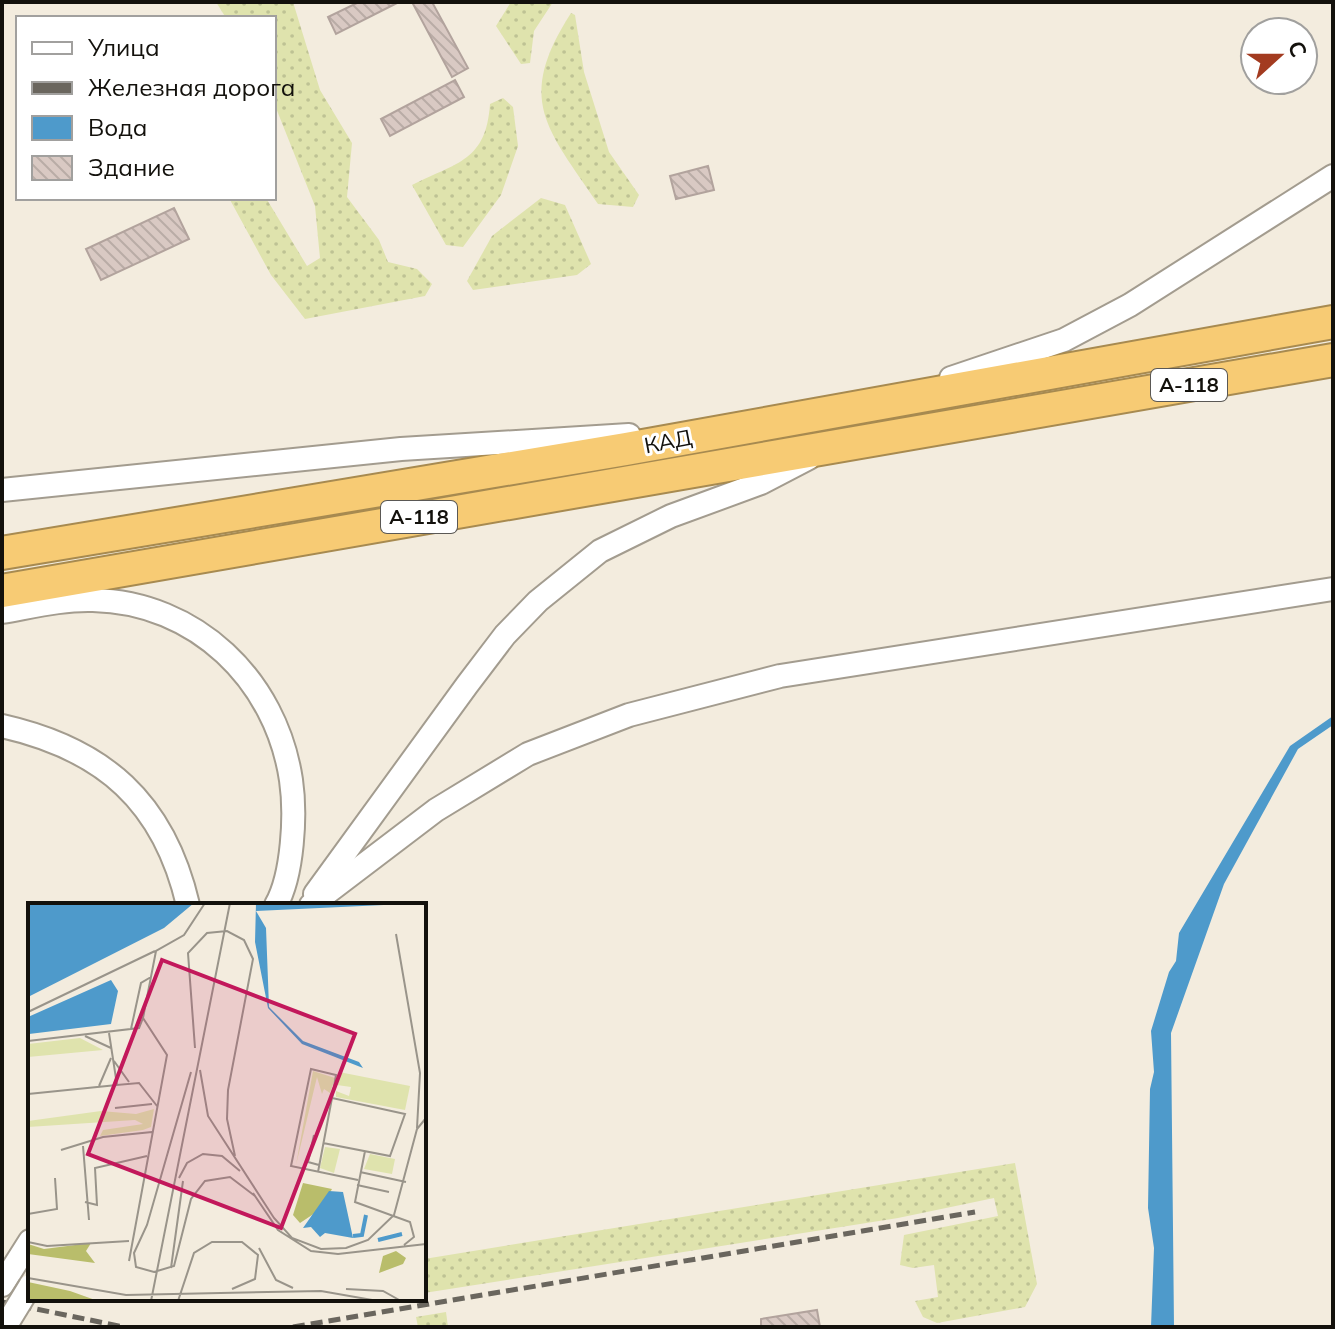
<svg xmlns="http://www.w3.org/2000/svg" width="1335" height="1329" font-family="Mulish,sans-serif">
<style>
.grass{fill:url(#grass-dots)}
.water{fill:#4e9acb}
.building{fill:url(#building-back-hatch);stroke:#b2a39d;stroke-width:2}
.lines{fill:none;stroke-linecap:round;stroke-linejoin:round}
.minor-casing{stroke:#a39c8f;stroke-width:26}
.highway-casing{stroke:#a78a50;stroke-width:36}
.minor{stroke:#fff;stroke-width:22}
.highway{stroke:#f7cb74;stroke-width:32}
.rail{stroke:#6a665e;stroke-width:5;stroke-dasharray:12 6;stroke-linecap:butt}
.minor-bridge-casing{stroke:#a39c8f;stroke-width:26;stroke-linecap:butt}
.minor-bridge{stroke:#fff;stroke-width:22}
.labels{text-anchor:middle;stroke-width:6;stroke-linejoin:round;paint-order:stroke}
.shield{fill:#fff;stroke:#5a5855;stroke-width:2}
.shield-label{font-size:20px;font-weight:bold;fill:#13110c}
.street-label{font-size:22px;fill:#13110c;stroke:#fff}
.inset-river{fill:none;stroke:#4e9acb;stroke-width:4}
.inset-road{fill:none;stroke:#99948a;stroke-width:2}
.view{fill:#c2185b;fill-opacity:0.15;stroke:#c2185b;stroke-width:4}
.inset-edge{fill:none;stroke:#13110c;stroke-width:4}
</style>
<defs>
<pattern id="grass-dots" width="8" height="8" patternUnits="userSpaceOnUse" patternTransform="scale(2)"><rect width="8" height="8" fill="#dfe3ad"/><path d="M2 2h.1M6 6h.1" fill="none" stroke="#bec294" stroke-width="1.8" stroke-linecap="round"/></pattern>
<pattern id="building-back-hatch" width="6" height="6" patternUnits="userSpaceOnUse" patternTransform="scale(2)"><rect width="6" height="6" fill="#d9c9c3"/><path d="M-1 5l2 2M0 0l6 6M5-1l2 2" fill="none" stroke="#b9aca6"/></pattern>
</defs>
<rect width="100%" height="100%" fill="#f3ecde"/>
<g class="grass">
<polygon points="216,2 293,2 320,90 352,143 347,197 379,240 388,262 417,269 432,284 425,296 305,319 271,275 229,198 266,198 307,266 320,258 315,206 274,103 274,18 226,18"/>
<polygon points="511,2 553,2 534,31 530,63 521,64 496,26"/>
<path d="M 571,13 L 575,15 L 584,72 L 609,152 L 639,195 L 633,207 L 598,204 C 547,128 515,100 571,13 Z"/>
<path d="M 503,98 L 513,107 L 518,146 L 501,195 L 463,247 L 446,245 L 412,185 C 458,162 486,161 490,104 Z"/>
<polygon points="541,198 565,205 591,264 577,275 473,290 467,281 492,236"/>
<polygon points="1015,1163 1037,1284 1025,1307 937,1323 923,1317 915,1301 938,1297 934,1265 913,1268 900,1265 904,1235 998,1216 994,1198 898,1218 424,1293 424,1259"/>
<polygon points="446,1312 448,1327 418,1327 416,1317"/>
</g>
<polygon class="water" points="1333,716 1333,725 1298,749 1224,884 1171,1033 1174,1327 1151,1327 1154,1248 1148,1208 1150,1089 1154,1072 1151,1031 1169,972 1176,961 1179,933 1290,746"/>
<g class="building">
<polygon points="359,2 399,2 336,34 328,17"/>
<polygon points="412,2 432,2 468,68 452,77"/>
<polygon points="455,80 464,97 390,136 381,119"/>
<polygon points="708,166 714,190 676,199 670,176"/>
<polygon points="174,208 189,239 101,280 86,249"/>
<polygon points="817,1310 820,1327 761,1327 761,1319"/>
</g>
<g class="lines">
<g class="minor-casing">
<g id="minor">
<polyline points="951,378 1064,340 1130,305 1333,176"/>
<polyline points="2,490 401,449 629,435"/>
<path d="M 2,612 C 31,607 63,599 93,600 C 196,602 276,680 291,780 C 296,814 293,875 276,905"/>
<path d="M 2,726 C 104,749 164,802 188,905"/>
<polyline points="315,894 467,685 505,635 538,601 600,551 671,516 761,483 809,458"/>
<polyline points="311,905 436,810 528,754 629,715 780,676 1333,589"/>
<polyline points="2,1285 30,1241"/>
</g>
</g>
<g class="highway-casing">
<g id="highway">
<polyline points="2,553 626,449 1333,322"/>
<polyline points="2,591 1333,360"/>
</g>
</g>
<use href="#minor" class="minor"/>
<use href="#highway" class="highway"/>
<g class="rail">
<polyline points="2,1302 124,1327"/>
<polyline points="293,1327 975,1212"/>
</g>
<g class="minor-bridge-casing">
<polyline id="minor-bridge" points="5,1327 30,1286"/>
</g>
<use href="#minor-bridge" class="minor-bridge"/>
</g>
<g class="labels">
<g class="shield">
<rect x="1151" y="369" width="76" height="32" rx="6"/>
<rect x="381" y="501" width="76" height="32" rx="6"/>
</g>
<g class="shield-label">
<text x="1189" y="392">А-118</text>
<text x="419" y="524">А-118</text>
</g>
<g class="street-label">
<text transform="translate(668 441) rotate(-11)" y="8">КАД</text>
</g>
</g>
<g transform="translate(28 903)">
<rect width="398" height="398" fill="#f3ecde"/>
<path d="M 52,135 L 75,147 L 0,154 L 0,141 ZM 285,168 L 307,175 L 302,190 L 296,186 L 294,191 L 289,174 L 268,262 ZM 311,169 L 382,183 L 377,207 L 308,194 L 308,188 L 321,193 L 323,184 L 309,182 ZM 126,206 L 123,224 L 115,227 L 72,233 L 75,227 L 115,221 L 107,217 L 0,224 L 0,218 L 73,208 L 108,211 ZM 297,244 L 312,246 L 306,270 L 292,265 ZM 342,251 L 367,256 L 364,271 L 336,266 Z" fill="#dfe3ad"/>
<path d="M 275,280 L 304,286 L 293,306 L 272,320 L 265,312 ZM 63,340 L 58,348 L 67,360 L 0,351 L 0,341 L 16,346 ZM 368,348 L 378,355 L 375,361 L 351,370 L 355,353 ZM 0,379 L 42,388 L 70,398 L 0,398 Z" fill="#b9bd6b"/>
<path d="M 0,0 L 166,0 L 136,25 L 0,94 ZM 228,0 L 398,0 L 228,8 L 238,25 L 241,104 L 275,138 L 331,159 L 335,165 L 274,141 L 240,105 L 227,39 ZM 83,77 L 90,88 L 83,121 L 1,131 L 0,114 ZM 301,288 L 315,289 L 325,335 L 297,330 L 292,334 L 283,324 L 275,325 Z" fill="#4e9acb"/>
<path class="inset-river" d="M 325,333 L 334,332 L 338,312M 350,337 L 374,331"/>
<path class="inset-road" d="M 368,31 L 392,170 L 389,225M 0,109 L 127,48M 103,126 L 113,80 L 123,74M 81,130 L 89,182 L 111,180 L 129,203M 57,133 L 83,145M 0,138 L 111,125 L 115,115M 167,145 L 160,50 L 179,30 L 199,28 L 216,37 L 225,56 L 200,187 L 199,216 L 207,253M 86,158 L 101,179M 172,167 L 180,213 L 246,315 L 264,335 L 293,346 L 318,345 L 340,337 L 366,312 L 389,226 L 398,215M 163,169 L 119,322 L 106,350 L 108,364 L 126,369 L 146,363 L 163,296 L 177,278 L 202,274 L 227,293M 71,183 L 83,155M 0,191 L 89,182M 87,205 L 124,201M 286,232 L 280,259 L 291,262M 295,240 L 362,253 L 377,211 L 304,195 L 308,172 L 283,166 L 263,263 L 330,277M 55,243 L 61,317M 33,247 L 75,234 L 124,229M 337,248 L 327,299 L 382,319 L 386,334 L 376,342M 290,269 L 304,195M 332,269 L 378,279M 151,275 L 159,260 L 175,251 L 194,253 L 212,268M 329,282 L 361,289M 225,290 L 250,327 L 283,348 L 310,351 L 398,341M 57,299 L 69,302 L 67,265 L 119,253M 0,311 L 29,306 L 27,275M 0,339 L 19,343 L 101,338M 231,345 L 248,377 L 265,385M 101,358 L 139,152 L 115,115 L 128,48 L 156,32 L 177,0M 143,365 L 155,278M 0,375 L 98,392 L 293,388 L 350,398M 318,386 L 355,388 L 373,398M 123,398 L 202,0M 150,398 L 166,350 L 184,339 L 214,339 L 230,352 L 227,376 L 204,386"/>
<path class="view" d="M 134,57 L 327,131 L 253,325 L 60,251 Z"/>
<rect width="398" height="398" class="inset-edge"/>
</g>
<rect width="1335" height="1329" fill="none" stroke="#13110c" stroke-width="8"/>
<rect x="16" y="16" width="260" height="184" fill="#ffffff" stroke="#a1a09e" stroke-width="2"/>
<rect x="32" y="42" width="40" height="12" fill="#ffffff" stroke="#a1a09e" stroke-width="2"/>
<text x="88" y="56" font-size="24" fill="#13110c">Улица</text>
<rect x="32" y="82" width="40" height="12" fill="#6a665e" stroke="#a1a09e" stroke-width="2"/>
<text x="88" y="96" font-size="24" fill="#13110c">Железная дорога</text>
<rect x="32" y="116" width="40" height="24" fill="#4e9acb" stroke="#a1a09e" stroke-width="2"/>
<text x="88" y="136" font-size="24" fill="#13110c">Вода</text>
<rect x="32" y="156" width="40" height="24" fill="url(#building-back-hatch)" stroke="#a1a09e" stroke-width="2"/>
<text x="88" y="176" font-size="24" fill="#13110c">Здание</text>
<g transform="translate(1279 56) rotate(69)"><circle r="38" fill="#ffffff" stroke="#a1a09e" stroke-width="2"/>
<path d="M0-6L14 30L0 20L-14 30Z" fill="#a33b20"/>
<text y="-12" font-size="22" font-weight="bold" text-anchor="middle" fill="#13110c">С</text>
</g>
</svg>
